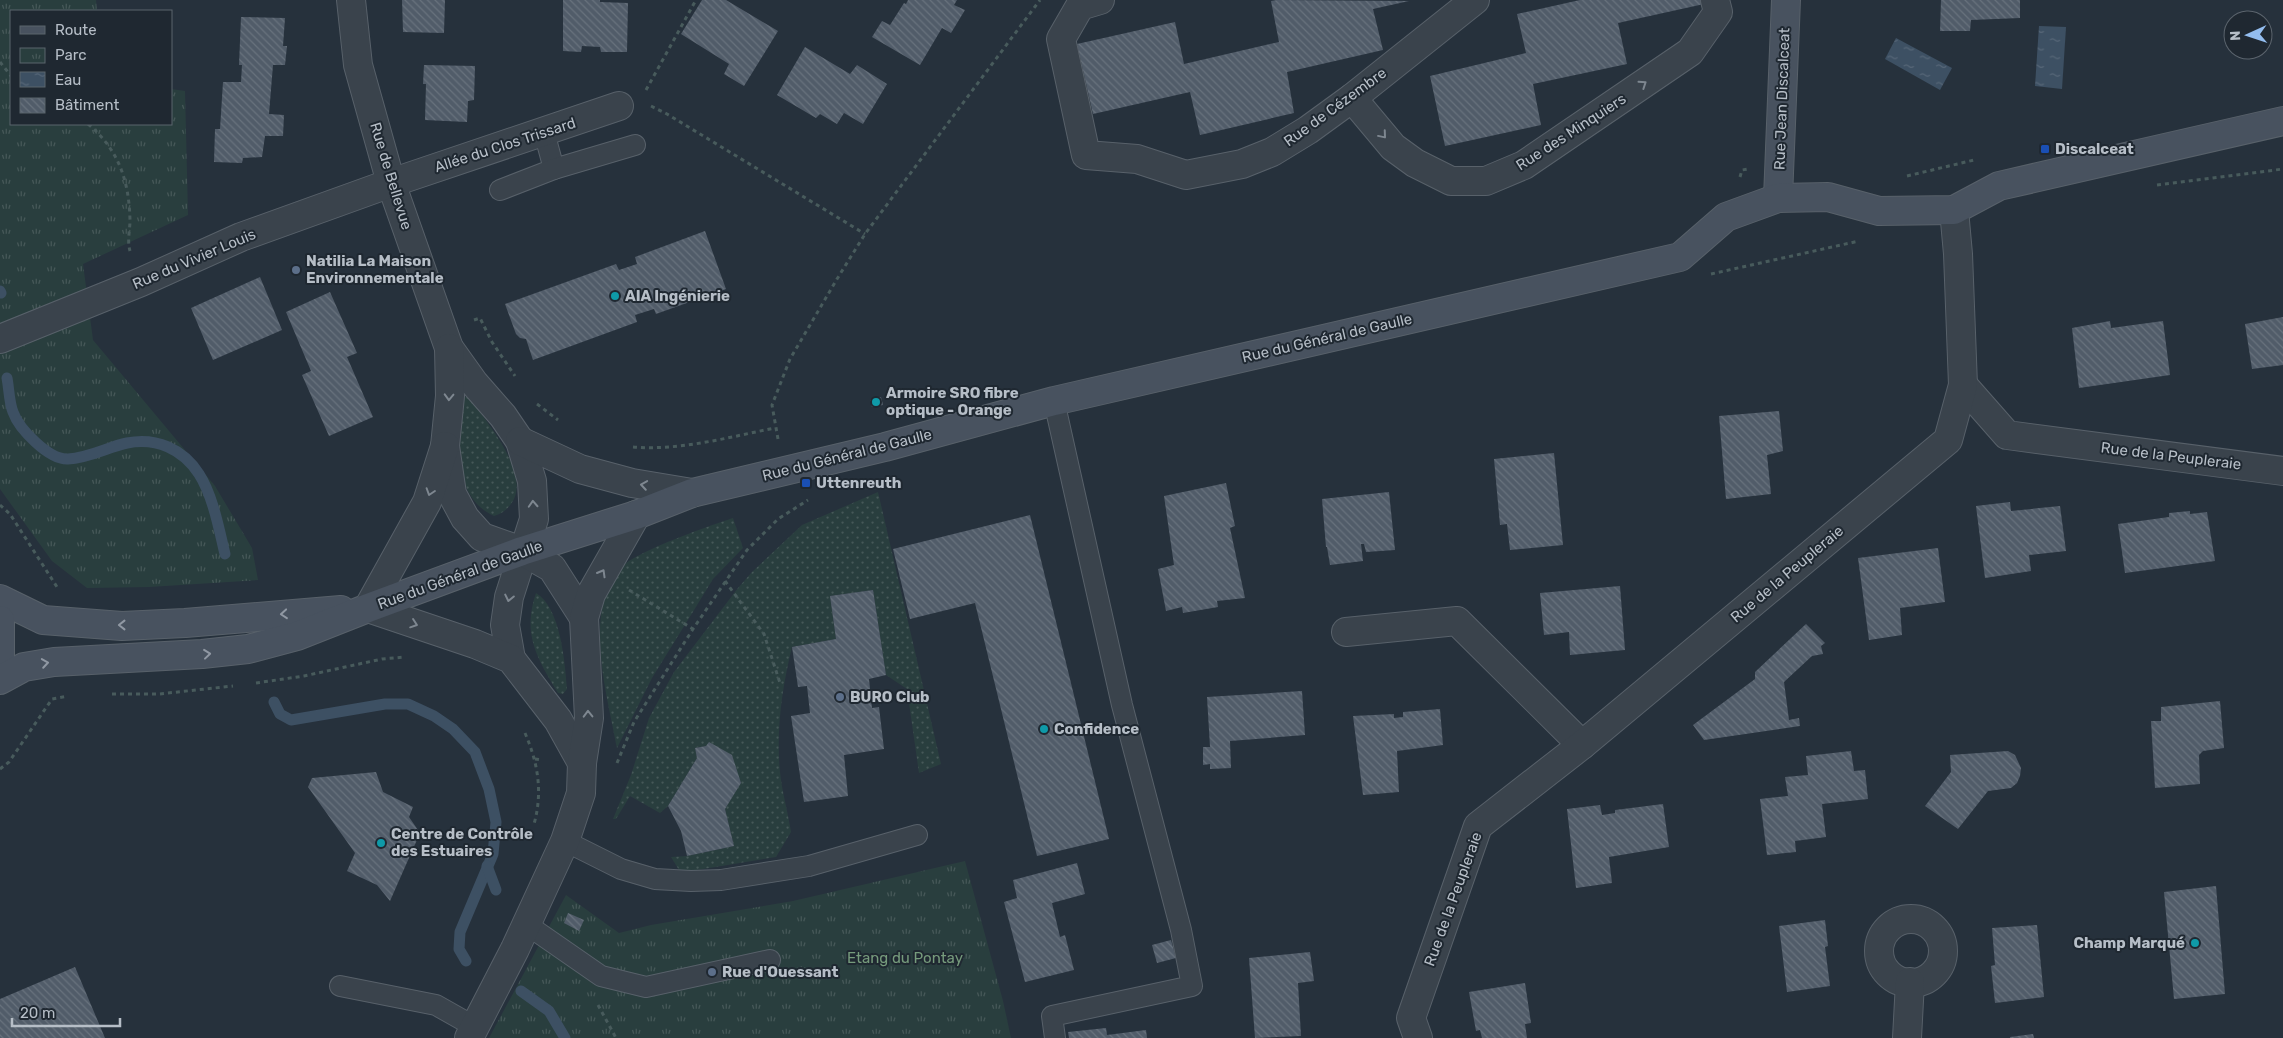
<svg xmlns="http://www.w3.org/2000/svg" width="2283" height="1038" font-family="Rubik,sans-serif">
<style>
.grass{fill:url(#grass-dots)}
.park{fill:url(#park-tufts)}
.water{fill:url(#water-ripples)}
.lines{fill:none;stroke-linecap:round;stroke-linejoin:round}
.stream{stroke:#3d5063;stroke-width:11}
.building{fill:url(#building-back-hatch)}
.lane-casing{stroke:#58616a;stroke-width:22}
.street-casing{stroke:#58616a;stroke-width:30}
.secondary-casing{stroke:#58616a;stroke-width:30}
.path{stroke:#485b5c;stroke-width:3;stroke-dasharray:4 4;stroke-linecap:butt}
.lane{stroke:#3a434c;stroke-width:20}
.street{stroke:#3a434c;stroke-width:28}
.secondary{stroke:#48525f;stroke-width:28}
.oneway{stroke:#7e8790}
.oneway2{stroke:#9098a3}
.transit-dot{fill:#1a4fb4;stroke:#1f2831;stroke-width:2}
.service-dot{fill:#5c6f8a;stroke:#1f2831;stroke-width:2}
.culture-dot{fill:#0f9aa8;stroke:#1f2831;stroke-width:2}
.labels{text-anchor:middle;stroke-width:4;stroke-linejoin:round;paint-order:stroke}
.street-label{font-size:15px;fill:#b6bec7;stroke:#1f2831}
.poi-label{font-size:15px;font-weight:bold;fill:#b6bec7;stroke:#1f2831;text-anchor:start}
.park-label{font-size:15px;fill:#769b7c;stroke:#1f2831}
</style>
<defs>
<pattern id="grass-dots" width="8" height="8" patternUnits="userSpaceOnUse" patternTransform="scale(1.25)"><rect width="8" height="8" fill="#293e3e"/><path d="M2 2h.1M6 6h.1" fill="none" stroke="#465858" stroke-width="1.8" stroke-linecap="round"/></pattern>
<pattern id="park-tufts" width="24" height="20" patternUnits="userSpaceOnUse" patternTransform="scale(1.25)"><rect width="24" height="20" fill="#293e3e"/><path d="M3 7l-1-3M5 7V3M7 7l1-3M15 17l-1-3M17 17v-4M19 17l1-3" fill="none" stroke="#465858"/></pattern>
<pattern id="water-ripples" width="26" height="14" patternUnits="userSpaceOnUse" patternTransform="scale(1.25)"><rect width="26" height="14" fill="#3d5063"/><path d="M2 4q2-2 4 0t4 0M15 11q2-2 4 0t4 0" fill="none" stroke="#576778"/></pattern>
<pattern id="building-back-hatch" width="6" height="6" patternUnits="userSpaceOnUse" patternTransform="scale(1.25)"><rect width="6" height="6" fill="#515c69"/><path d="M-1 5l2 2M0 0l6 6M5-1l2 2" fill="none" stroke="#68727d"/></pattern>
</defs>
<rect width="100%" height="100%" fill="#26313c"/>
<g class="grass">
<path d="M 468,396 C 485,420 528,469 514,499 C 509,508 504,513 494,516 C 450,496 459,438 462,398 Z"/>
<path d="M 878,492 L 941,764 L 919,773 L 907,689 L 886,675 L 873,590 L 830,596 L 836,639 L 792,647 C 782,688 776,729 780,772 C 782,792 788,812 791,832 L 776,857 L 685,872 L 679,870 L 671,857 L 687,856 L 734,846 L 725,809 L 741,782 L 706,746 L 695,748 L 697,758 L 668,806 L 660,813 L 630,796 L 616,819 L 613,819 L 631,775 L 649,718 L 674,672 L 738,588 L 752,572 L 802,525 Z"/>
<path d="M 733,518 L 743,548 L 713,579 L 691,615 L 652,678 L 617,748 C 608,697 583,615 618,570 C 633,552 709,526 733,518 Z"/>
<path d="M 536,593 C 561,608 565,663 567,689 L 563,694 L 558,693 C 537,658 522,634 536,593 Z"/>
</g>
<g class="park">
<polygon points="0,0 96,0 97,11 11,11 11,124 171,124 171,89 185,91 188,215 83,264 93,340 215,486 252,548 258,580 149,587 87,588 52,561 0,489"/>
<polygon points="965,861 1003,1001 1011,1038 489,1038 566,895 619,933 651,925 793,901"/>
</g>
<g class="water">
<polygon points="2039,26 2066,27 2062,89 2035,86"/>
<polygon points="1896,38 1952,68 1940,90 1885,59"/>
</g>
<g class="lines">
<g class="stream">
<polyline points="0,291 1,293"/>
<path d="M 7,378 C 9,388 9,402 13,412 C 19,429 49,460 68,459 C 89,458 108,447 127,443 C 156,437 183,449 199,474 C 213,496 219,529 225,554"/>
<polyline points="274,702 280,714 291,720 385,704 408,704 434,716 453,729 475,752 489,789 496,822 493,854 460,932 459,949 466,961"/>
<polyline points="487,866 496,890"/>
<polyline points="521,991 549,1011 565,1038"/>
</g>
</g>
<g class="building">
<polygon points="402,0 445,0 444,33 403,32"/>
<polygon points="563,0 600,0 600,2 628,3 627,52 601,52 600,47 582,46 581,52 563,51"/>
<polygon points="702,0 726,0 778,31 744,86 724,74 729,64 681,34"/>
<polygon points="908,0 957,0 954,5 965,10 951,33 942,28 920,65 872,37 882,21 890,25 904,3 906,4"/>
<polygon points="1277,0 1409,1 1373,9 1383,50 1287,72 1294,113 1200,135 1190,92 1093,114 1077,44 1175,22 1184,64 1279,42 1271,1"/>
<polygon points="1580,0 1703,0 1704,4 1618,23 1627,64 1533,84 1541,125 1445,146 1430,76 1526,53 1517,14"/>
<polygon points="1941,0 2020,0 2020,18 1971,20 1970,31 1940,31"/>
<polygon points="241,17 285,18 283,46 287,46 285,65 273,65 269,114 284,115 283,136 265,136 262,157 243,158 242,163 214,162 215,129 220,129 223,82 241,82 242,65 239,65"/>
<polygon points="805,47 850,74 857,65 887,84 863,124 844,113 837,124 820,114 816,118 777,95"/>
<polygon points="424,65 475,66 474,100 468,101 467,122 425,120 426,84 423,84"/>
<polygon points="705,231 726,289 656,314 654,309 635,315 637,322 533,360 526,339 520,338 516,334 505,304 616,264 619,270 637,264 635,257"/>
<polygon points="260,277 282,330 213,360 191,308"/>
<polygon points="330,292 357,353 347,357 373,417 329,436 302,375 311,371 286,312"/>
<polygon points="2283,317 2283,365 2252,369 2245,324"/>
<polygon points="2110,321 2111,328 2163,321 2170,375 2079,388 2072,328"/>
<polygon points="881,397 883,405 872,407 870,400"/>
<polygon points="1779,411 1783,451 1767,455 1771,494 1726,499 1719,416"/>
<polygon points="1554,453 1563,545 1510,550 1507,524 1500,525 1494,459"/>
<polygon points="1226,483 1235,526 1230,528 1245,598 1217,601 1218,607 1183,613 1182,607 1166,611 1158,569 1174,565 1164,496"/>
<polygon points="1389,492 1395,550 1366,552 1364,544 1361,544 1363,561 1330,565 1327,547 1326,547 1322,499"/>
<polygon points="2010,502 2011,511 2060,506 2066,551 2029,555 2031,571 1985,578 1976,506"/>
<polygon points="2190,511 2190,514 2207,512 2215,561 2125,573 2118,524 2169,517 2169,513"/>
<polygon points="1030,515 1109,839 1037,856 975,603 910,619 893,549"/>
<polygon points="1938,548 1945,602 1900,608 1902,635 1869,640 1858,558"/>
<polygon points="1620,586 1625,650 1570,655 1569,632 1544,635 1540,593"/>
<polygon points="873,590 886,675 869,679 872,708 879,707 884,749 844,755 848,796 804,802 791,716 810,713 807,686 798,687 792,647 836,639 830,596"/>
<polygon points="1806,624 1825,643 1821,646 1823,654 1812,656 1784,682 1789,720 1799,718 1800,726 1704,740 1693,725 1755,679 1755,672"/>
<polygon points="1302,691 1305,735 1230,741 1231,768 1210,769 1210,764 1203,765 1203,747 1210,747 1207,697"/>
<polygon points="2220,701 2224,748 2203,751 2199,755 2200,784 2155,788 2151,721 2161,721 2161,707"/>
<polygon points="1440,709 1443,745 1397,751 1399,792 1363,795 1353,716 1394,714 1394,718 1403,717 1403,712"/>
<polygon points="709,742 732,755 741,783 725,809 734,846 687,856 681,831 668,806 697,758 695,748 706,746"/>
<polygon points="1851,751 1854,771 1865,770 1868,799 1822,804 1826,837 1795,841 1796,852 1767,855 1760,799 1788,796 1785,777 1808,775 1806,756"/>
<polygon points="2008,751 2015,755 2021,768 2020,776 2017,783 2011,788 1988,791 1958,829 1925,806 1951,772 1950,755"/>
<polygon points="376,772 383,792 413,807 409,817 420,833 390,901 377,885 347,871 355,853 308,787 312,778"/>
<polygon points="1663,804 1669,847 1609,857 1612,883 1576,888 1567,809 1600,805 1602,815 1615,813 1615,810"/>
<polygon points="1077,863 1085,894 1052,903 1060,937 1065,935 1074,970 1025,982 1004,902 1017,898 1013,880"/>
<polygon points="2216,886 2225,994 2174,999 2164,892"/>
<polygon points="568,913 584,920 579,931 564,923"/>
<polygon points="1825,920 1828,946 1825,947 1830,986 1787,992 1779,926"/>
<polygon points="2037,925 2044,997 1995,1003 1991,966 1995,965 1992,928"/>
<polygon points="1171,940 1176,958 1157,963 1152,945"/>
<polygon points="1310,952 1314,981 1298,983 1301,1036 1255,1038 1249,958"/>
<polygon points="75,967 105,1038 0,1038 0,999"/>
<polygon points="1525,983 1531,1023 1525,1024 1527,1038 1482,1038 1480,1030 1476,1031 1469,992"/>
<polygon points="1106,1028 1107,1035 1146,1030 1147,1038 1069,1038 1068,1032"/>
<polygon points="2033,1034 2034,1038 2010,1038 2010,1037"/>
</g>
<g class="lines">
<g class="lane-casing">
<g id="lane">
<polyline points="544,132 554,169"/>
<polyline points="500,190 554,169 635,145"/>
<polyline points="1054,401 1122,705 1181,930 1192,986 1052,1016 1055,1038"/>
<polyline points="565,841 621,869 655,879 691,881 721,880 809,866 917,835"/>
<polyline points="526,924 601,976 646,987 770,960"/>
<polyline points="340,986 436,1005 475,1027"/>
</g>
</g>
<g class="street-casing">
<g id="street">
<polyline points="351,0 358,65 391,183 449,348 474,383 503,416 520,441 532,481 534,519 509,597 505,625 511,659"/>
<polyline points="1100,0 1080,6 1061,39 1086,155 1137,159 1186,175 1242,164 1272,152 1308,130 1352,98 1475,0"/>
<polyline points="1352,98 1393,147 1415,163 1451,181 1486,181 1524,165 1690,52 1718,12 1715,0"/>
<polyline points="0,339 141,282 241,237 391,183 619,106"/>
<polyline points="449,348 450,396 445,446 452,494 465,518 482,537 522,551 552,568 584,618"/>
<polyline points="1963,385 2007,435 2283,471"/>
<polyline points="520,441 580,469 632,483 692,493"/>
<polyline points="445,446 427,502 368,608 475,644 511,659 558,720 582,763"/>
<polyline points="1346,632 1457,621 1582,745"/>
<circle cx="1911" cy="951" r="32"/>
<polyline points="469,1038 515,949 565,841 581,793 582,763 589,718 584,618 591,594 636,515"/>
<polyline points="1418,1038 1411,1018 1478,826 1582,745 1948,440 1963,385 1958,254 1954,210"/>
<polyline points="1907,1038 1910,982"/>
</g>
</g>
<g class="secondary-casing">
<g id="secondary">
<polyline points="1778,198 1786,0"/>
<polyline points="0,599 43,620 122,626 185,623 341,610"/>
<polyline points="0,620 0,655"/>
<polyline points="0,680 24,667 54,662 202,654 248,649 297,636 368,608 522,551 636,515 692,493 885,447 1054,401 1680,257 1726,217 1778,198 1828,197 1879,211 1954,210 1999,186 2283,121"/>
</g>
</g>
<g class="path">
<polyline points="0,62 11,76"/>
<polyline points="646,90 696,0"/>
<polyline points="651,106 667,114 865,234"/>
<path d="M 88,124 C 119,150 129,181 130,220 C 130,230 127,241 130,251"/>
<polyline points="1907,176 1974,160"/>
<polyline points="1740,177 1742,170 1748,169"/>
<polyline points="2157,185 2283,169"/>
<polyline points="1711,274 1859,241"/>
<polyline points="474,320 480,318 492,342 515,376"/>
<polyline points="537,404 558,420"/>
<polyline points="778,439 772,405 790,359 837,279 865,234 1040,0"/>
<path d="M 633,447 C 680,451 729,437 775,428"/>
<polyline points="0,505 10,514 57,587"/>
<polyline points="725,581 764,634 780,683"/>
<polyline points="629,590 693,629"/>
<polyline points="256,683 304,676 382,659 405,657"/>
<polyline points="112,694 159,694 233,686"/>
<path d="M 525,733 C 538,763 543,792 534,824"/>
<polyline points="535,759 542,760"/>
<polyline points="617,763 634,722 693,629 747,550 778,519 808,500"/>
<polyline points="0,769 9,762 52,699 68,696"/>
<polyline points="598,1005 616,1038"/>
</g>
<use href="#lane" class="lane"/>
<use href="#street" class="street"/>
<use href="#secondary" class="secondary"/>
</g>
<defs><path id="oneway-chevron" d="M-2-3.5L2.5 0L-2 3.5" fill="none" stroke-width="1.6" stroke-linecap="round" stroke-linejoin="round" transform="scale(1.25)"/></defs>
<g class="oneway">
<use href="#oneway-chevron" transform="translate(1643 84) rotate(-34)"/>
<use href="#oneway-chevron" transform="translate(1383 135) rotate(50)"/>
<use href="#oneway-chevron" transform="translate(449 397) rotate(92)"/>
<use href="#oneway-chevron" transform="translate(644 485) rotate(-171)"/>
<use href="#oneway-chevron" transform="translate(430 492) rotate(108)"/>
<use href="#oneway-chevron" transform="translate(533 504) rotate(-93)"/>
<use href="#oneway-chevron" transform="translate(602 573) rotate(-60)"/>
<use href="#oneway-chevron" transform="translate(509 598) rotate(102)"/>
<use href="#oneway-chevron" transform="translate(414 624) rotate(19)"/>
<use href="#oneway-chevron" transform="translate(588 714) rotate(-91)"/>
</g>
<g class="oneway2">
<use href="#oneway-chevron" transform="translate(284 614) rotate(175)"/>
<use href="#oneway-chevron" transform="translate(122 625) rotate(-180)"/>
<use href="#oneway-chevron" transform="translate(207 654) rotate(-6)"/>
<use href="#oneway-chevron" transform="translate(45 663) rotate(-9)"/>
</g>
<g class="transit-dot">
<rect x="2040" y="144" width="10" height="10" rx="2.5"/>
<rect x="801" y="478" width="10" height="10" rx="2.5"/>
</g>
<g class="service-dot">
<circle cx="296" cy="270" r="5"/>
<circle cx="840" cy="697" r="5"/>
<circle cx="712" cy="972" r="5"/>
</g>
<g class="culture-dot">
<circle cx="615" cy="296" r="5"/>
<circle cx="876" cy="402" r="5"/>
<circle cx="1044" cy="729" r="5"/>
<circle cx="381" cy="843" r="5"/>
<circle cx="2195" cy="943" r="5"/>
</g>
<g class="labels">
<g class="street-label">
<text transform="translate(1782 99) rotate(-88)" y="5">Rue Jean Discalceat</text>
<text transform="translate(1335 107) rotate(-36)" y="5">Rue de Cézembre</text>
<text transform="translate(1571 132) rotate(-33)" y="5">Rue des Minquiers</text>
<text transform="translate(505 145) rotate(-18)" y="5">Allée du Clos Trissard</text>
<text transform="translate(391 176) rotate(73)" y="5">Rue de Bellevue</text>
<text transform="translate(194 259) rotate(-23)" y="5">Rue du Vivier Louis</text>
<text transform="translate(1327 338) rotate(-13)" y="5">Rue du Général de Gaulle</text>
<text transform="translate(847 455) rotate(-14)" y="5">Rue du Général de Gaulle</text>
<text transform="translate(2171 456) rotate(7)" y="5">Rue de la Peupleraie</text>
<text transform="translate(1787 574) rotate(-40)" y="5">Rue de la Peupleraie</text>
<text transform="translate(460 575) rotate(-20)" y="5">Rue du Général de Gaulle</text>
<text transform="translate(1453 899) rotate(-70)" y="5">Rue de la Peupleraie</text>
</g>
<g class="poi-label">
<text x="2055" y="154">Discalceat</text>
<text x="306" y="266">Natilia La Maison<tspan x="306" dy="17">Environnementale</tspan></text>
<text x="625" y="301">AIA Ingénierie</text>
<text x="886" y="398">Armoire SRO fibre<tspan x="886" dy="17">optique - Orange</tspan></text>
<text x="816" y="488">Uttenreuth</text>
<text x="850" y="702">BURO Club</text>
<text x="1054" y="734">Confidence</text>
<text x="391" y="839">Centre de Contrôle<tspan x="391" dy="17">des Estuaires</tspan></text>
<text x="2185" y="948" text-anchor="end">Champ Marqué</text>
<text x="722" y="977">Rue d'Ouessant</text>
</g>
<g class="park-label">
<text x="905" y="963">Etang du Pontay</text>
</g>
</g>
<rect x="10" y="10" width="162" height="115" fill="#1f2831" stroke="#5b646d"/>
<rect x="20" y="26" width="25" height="8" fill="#48525f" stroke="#5b646d"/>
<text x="55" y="35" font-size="15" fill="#b6bec7">Route</text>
<rect x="20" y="48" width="25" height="15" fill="url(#park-tufts)" stroke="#5b646d"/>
<text x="55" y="60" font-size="15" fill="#b6bec7">Parc</text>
<rect x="20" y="72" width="25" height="15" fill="url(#water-ripples)" stroke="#5b646d"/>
<text x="55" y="85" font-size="15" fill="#b6bec7">Eau</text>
<rect x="20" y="98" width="25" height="15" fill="url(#building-back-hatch)" stroke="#5b646d"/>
<text x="55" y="110" font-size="15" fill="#b6bec7">Bâtiment</text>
<g transform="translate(2248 35) rotate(267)"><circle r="24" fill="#1f2831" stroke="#5b646d"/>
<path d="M0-4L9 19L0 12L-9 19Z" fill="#93bdef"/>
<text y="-8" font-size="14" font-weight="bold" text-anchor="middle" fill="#b6bec7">N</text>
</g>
<path d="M12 1018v8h108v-8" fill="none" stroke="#b6bec7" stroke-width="2.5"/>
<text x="20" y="1018" font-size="15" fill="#b6bec7" stroke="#1f2831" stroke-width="4" paint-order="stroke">20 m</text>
</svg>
